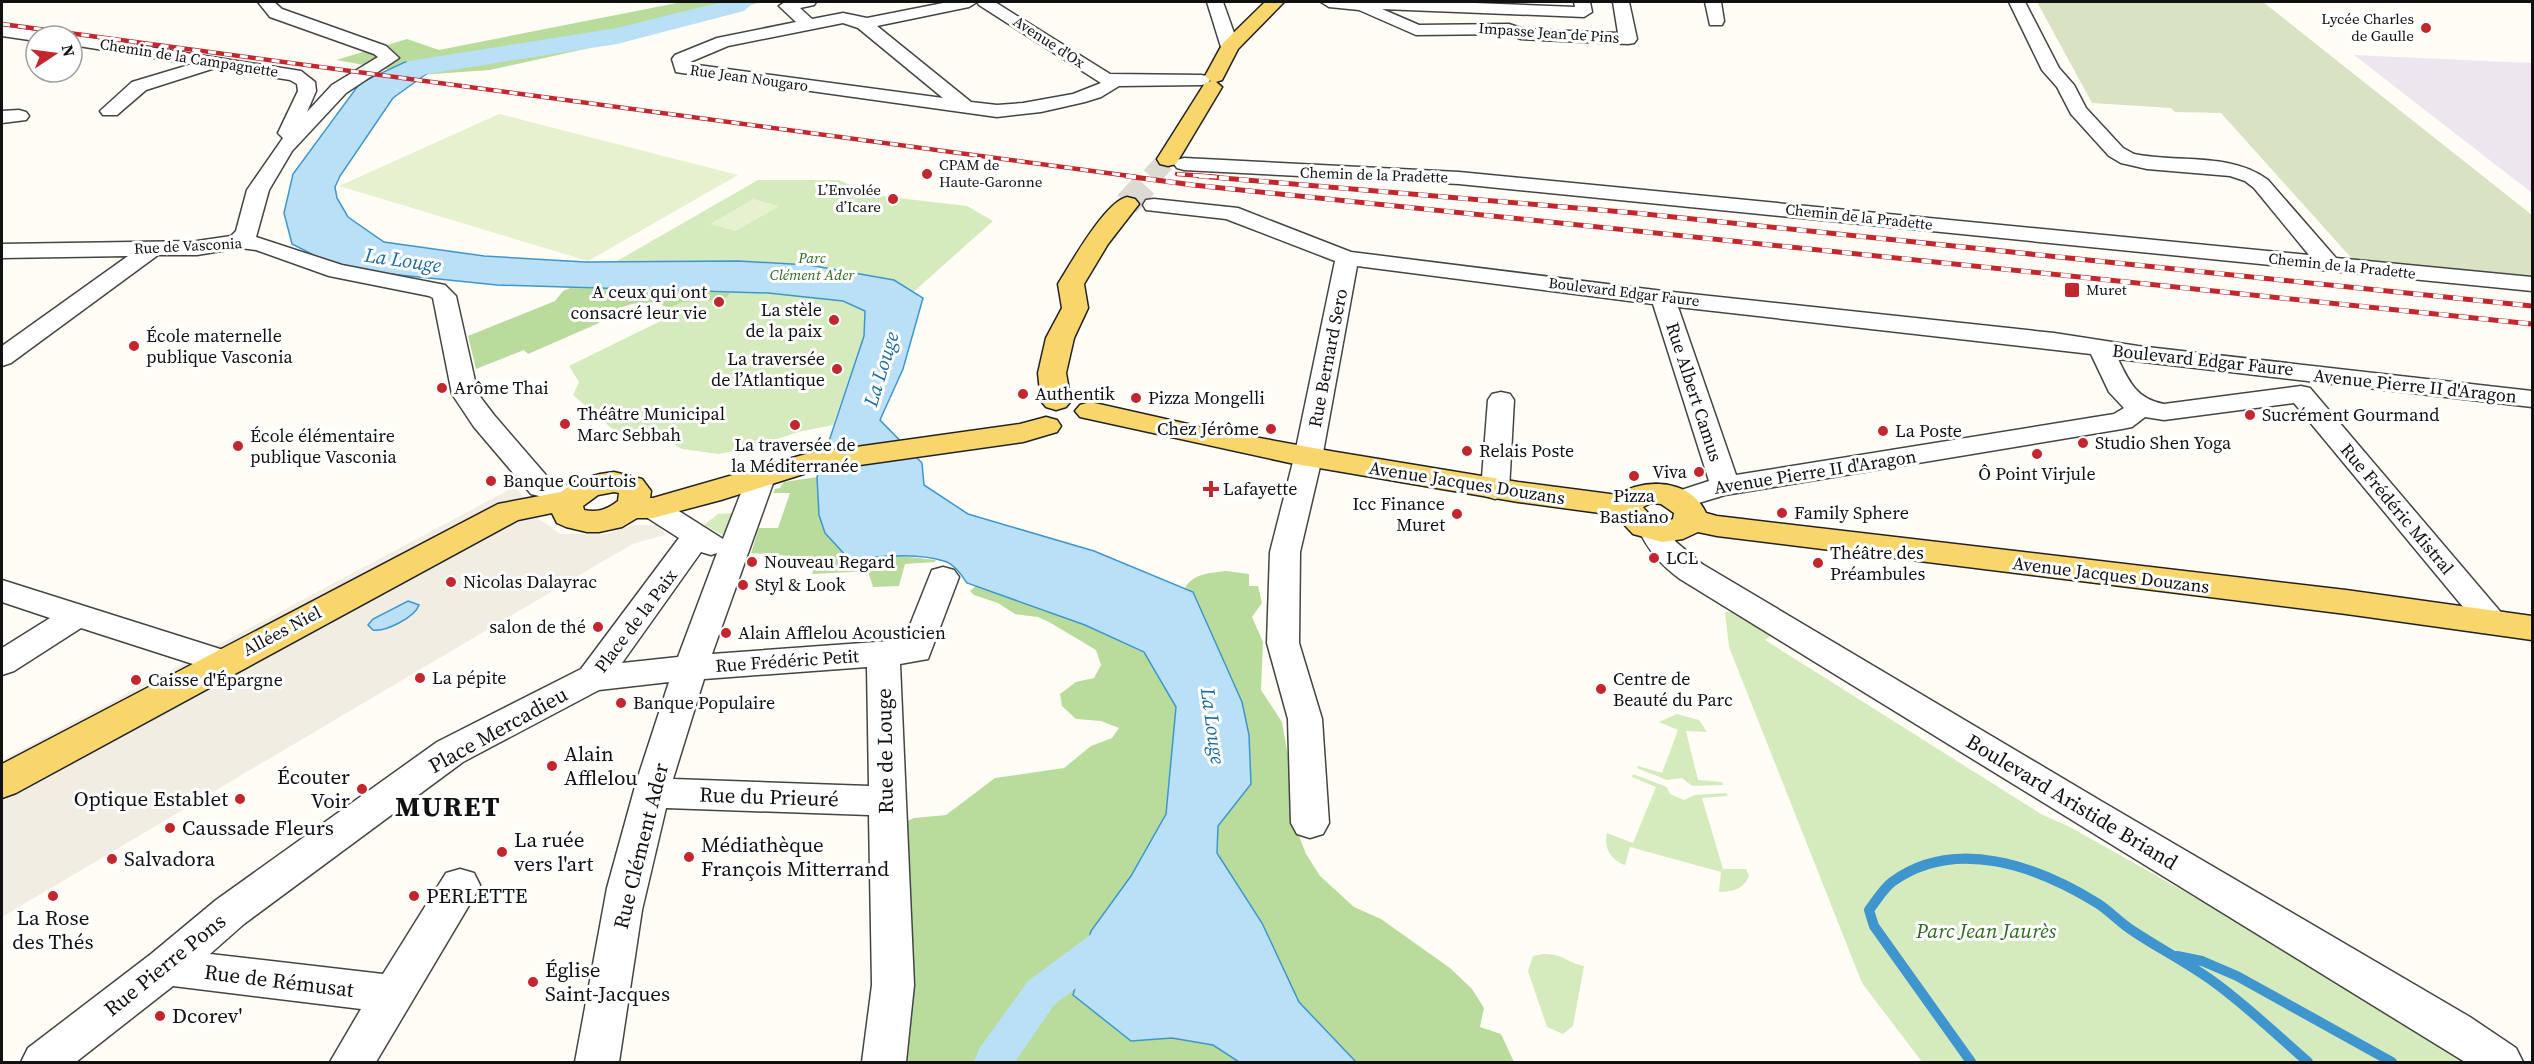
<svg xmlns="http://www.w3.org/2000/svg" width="2534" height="1064" font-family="'Source Serif 4',serif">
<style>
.industrial{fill:#eee6ef}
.green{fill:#d5ebbd}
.forest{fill:#b9dc9c}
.cemetery{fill:#d9e3c4}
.pitch{fill:#e6f2cf}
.plaza{fill:#f1ede2}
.water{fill:#b9e0f7;stroke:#3f96cf;stroke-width:1.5}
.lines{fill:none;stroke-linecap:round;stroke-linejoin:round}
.stream{stroke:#3f96cf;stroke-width:10}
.canal{fill:#b9e0f7;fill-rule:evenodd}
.river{fill:#b9e0f7;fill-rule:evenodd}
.major-tunnel-far1{stroke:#dbdad3;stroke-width:20;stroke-dasharray:20 10;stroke-linecap:butt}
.major-tunnel{stroke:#dbdad3;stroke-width:26;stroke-dasharray:26 13;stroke-linecap:butt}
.minor-casing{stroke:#444;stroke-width:3}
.major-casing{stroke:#222;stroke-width:3}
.minor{fill:#fff;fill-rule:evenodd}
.major{fill:#f9d66b;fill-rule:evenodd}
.rail-far1-casing{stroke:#c4262e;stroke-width:4.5}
.rail-casing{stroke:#c4262e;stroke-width:5}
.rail-far1{stroke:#fff;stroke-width:3;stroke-dasharray:8;stroke-linecap:butt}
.rail{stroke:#fff;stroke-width:4;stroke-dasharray:10;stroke-linecap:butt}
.poi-dot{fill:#c4262e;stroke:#fff;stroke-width:2}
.labels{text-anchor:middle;stroke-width:6;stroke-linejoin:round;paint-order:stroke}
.far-poi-label{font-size:15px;fill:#111;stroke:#fff;text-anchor:end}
.far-street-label{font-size:15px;fill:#111;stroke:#fff}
.far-park-label{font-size:15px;font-style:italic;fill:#2f6b1f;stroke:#fff}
.poi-label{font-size:18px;fill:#111;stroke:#fff;text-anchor:start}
.street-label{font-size:18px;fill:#111;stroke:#fff}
.water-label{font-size:20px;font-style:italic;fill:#1768a6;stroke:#fff}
.near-street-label{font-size:21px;fill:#111;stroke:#fff}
.near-poi-label{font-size:21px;fill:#111;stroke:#fff;text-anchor:start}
.near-park-label{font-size:21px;font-style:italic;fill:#2f6b1f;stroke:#fff}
.near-district-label{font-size:28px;font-weight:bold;letter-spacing:1.5px;fill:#111;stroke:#fff}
</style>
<rect width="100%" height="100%" fill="#fffdf5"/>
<polygon class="industrial" points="2354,55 2532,63 2532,193"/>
<g class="green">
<path d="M 758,180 L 839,180 L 873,195 L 967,206 L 993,221 L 864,336 L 833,425 L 798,432 L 753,447 L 719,454 L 682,449 L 676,446 L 672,437 C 657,430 640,435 625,440 L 573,395 L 579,382 L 569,366 L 677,313 L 669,308 L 683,302 L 727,294 L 570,288 Z"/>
<polygon points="732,513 739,514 728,538 704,525 718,514"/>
<polygon points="1725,612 1737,612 1777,631 1765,640 2041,814 2070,827 2437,1034 2482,1062 1922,1062 1862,983 1729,647"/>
<polygon points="1677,714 1699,720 1707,732 1686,731 1698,780 1722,782 1723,785 1692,786 1682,778 1667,780 1637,768 1638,766 1662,773 1678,730 1659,722"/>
<path d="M 1633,774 L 1667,787 L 1670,794 L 1684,800 L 1695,795 L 1726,793 L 1728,796 L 1702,798 L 1723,869 L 1746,869 L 1749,875 C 1745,889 1732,892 1719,892 L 1721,872 L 1630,847 L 1625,865 C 1612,861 1603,848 1607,833 L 1633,843 L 1656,787 L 1632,777 Z"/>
<path d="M 1543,954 C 1566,954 1566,963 1584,966 L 1573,1026 L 1563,1034 L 1547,1027 L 1528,971 L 1533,956 Z"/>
</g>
<g class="forest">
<polygon points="682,2 761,2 617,42 490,70 419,75 336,60 407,39 439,50"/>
<path d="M 570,288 L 730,293 L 724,300 L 683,302 L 669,308 C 643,297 625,305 600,316 L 599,323 L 528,354 L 524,350 L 476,369 L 468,336 L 555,301 L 563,291 Z"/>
<polygon points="817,477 819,515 849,559 901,556 936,560 935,562 905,564 899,586 873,587 868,571 812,574 817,558 751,553 759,528 778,528 790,493 773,493 775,489 780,488 784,482"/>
<path d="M 1226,571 L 1249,574 L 1249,586 L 1258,586 L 1262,603 L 1252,617 L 1263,642 L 1261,690 L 1282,722 L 1291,773 L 1295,826 L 1306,854 L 1320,876 L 1354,907 L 1381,919 L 1450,968 L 1472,989 L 1484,1008 L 1480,1027 L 1501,1034 L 1514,1062 L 1356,1062 L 1299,1002 L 1262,923 L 1217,853 L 1218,826 L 1251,784 L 1242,702 L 1193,592 L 1185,588 C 1194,573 1210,573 1226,571 Z"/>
<polygon points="976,586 1085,625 1144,653 1176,707 1166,814 1131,876 1091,931 1131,1041 1172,1038 1213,1045 1239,1062 894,1062 899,986 901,824 914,818 946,815 995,778 1064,768 1091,746 1112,738 1119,728 1101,721 1076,719 1062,706 1060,694 1076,682 1094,678 1101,665 1096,650 1049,622 1038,617 1015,614 998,603 974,595 970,591"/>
</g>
<polygon class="cemetery" points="2037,2 2263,2 2532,215 2532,276 2355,262 2221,113 2175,112 2171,108 2092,103"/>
<g class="pitch">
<polygon points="499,114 738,175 588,261 339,186"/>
<polygon points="753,199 779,206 736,231 710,224"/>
</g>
<polygon class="plaza" points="516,486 534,516 561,534 606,534 633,525 660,525 665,535 635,543 610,557 2,917 2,760"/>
<g class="water">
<path d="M 405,62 L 429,72 L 393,98 L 340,176 L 335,187 L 337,198 L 348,217 L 384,242 L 484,256 L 585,262 L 738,261 L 809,265 L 894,280 L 923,298 L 903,369 L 880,420 L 922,463 L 924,485 L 968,514 L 1094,551 L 1193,592 L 1242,702 L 1249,735 L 1251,784 L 1218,826 L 1217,853 L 1262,923 L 1299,1002 L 1356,1062 L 1239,1062 L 1213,1045 L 1172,1038 L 1131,1041 L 1073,995 L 1091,931 L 1131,876 L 1166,814 L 1176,707 L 1144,652 L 1085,625 L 967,583 C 961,574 954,564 944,561 C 914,552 879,557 849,559 L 825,533 L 819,515 L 817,477 L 864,336 L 865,311 L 843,301 L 768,293 L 497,285 L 341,269 L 292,244 L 284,213 L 293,174 L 360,83 Z"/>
<path d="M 408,601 L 419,605 C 415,617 386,632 373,630 L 368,625 L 373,619 Z"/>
</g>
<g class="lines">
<g class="stream">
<polyline points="2177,956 2202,961 2237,976 2392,1062"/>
<path d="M 1971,1062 L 1874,926 L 1869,910 C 1876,901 1883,889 1892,882 C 1955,836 2037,866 2097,903 C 2110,911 2120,923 2133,931 C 2160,949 2188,963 2214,982 C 2247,1006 2277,1035 2308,1062"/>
</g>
<polygon class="canal" points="1111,924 1124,929 1129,940 1124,951 1054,1005 1015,1062 974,1062 979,1049 1028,981 1098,929"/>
<polygon class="river" points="722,2 754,2 744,11 617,44 426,74 392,92 380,109 370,112 360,109 355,103 372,80 409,61 617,28"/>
<polyline class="major-tunnel-far1" points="1151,177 1168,159"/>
<polyline class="major-tunnel" points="1127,204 1153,176"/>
<g class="minor-casing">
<g id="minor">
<polygon points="258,2 274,2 282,9 386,46 399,58 346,93 292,151 269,190 256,237 342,265 445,285 456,296 478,394 494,415 551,481 584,490 589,496 584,502 574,505 531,494 474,427 452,394 433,298 429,296 329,276 256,250 240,248 197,255 158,255 11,363 2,366 2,346 128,256 2,258 2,244 197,241 231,236 236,231 247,190 283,138 278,133 298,91 297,84 290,80 215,68 146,90 117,115 103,115 100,111 132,82 192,64 72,45 72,36 67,36 72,35 301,71 315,82 316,91 307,112 332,85 378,57 374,54 270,17"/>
<path d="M 785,2 L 816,2 L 814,5 L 800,8 L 812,19 L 843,13 L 867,18 L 948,2 L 995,2 L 1110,74 L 1201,75 L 1207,76 L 1210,80 L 1207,84 L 1201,85 L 1119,86 L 1101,97 L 1085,102 L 1041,112 L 997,117 L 682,73 L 676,72 L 672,59 L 675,55 L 717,38 L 796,22 L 779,6 ZM 977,2 L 979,5 L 1101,83 L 1073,94 L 1023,103 L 997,105 L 971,102 L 877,26 L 969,7 ZM 843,23 L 858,28 L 943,98 L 690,64 L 690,62 L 728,46 Z"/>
<polygon points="1207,2 1223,2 1239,47 1236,51 1224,51 1221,47"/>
<polygon points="1321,2 1449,2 1575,7 1574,2 1590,2 1592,12 1584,17 1382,9 1419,25 1509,24 1524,29 1618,33 1613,2 1629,2 1637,39 1634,43 1628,44 1521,39 1507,34 1416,35 1359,10 1329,7"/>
<polygon points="1705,2 1721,2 1724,21 1722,25 1710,25"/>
<path d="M 2009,2 L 2025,2 L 2059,68 L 2074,85 L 2086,108 L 2123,148 L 2134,154 C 2177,163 2232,152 2268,180 L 2336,258 L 2532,277 L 2532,291 L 1459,184 L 1184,170 L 1177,168 L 1174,164 L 1177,160 L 1184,158 L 1459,172 L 2309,255 L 2254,188 L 2245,181 L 2230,176 L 2147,169 L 2121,163 L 2109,156 L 2071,114 L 2057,87 L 2042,70 Z"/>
<polygon points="2,26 44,32 47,36 36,36 36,41 2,36"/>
<polygon points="19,110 26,112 29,116 26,120 2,123 2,111"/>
<path d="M 1154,199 L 1238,208 L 1351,252 L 1663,291 L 2054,333 L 2138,346 L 2532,391 L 2532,407 L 2118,359 C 2129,382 2137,399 2164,404 L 2301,386 L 2310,388 L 2510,623 L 2505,631 L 2494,634 L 2483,631 L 2294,403 L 2164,420 L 2145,417 L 2132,427 L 2122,429 L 1725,495 L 1679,509 L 1669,506 L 1664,500 L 1669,494 L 1709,481 L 1653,304 L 1357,266 L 1322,458 L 1300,552 L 1299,643 L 1322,719 L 1329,823 L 1323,834 L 1310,838 L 1297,834 L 1291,823 L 1288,719 L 1267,643 L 1270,552 L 1294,458 L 1335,261 L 1226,219 L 1146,210 L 1143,205 L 1146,200 ZM 1678,307 L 2091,354 L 2109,392 L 2124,408 L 2114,414 L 1736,475 Z"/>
<polygon points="1501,392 1510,394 1514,400 1509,490 1505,496 1495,499 1485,496 1481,490 1488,400 1492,394"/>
<path d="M 762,466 L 772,469 L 776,475 L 712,654 L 904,640 L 932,570 L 943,567 L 954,570 L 959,577 L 928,659 L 900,664 L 914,985 L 906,1062 L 862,1062 L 872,985 L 869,815 L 666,808 L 642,910 L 619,1062 L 575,1062 L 607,888 L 636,783 L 669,682 L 599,690 L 463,762 L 244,924 L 210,954 L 383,974 L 446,873 L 460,869 L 474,873 L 480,885 L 474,897 L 376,1062 L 330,1062 L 361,1009 L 173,986 L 76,1062 L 21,1062 L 28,1048 L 151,954 L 216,900 L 437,742 L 581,669 L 679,538 L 643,515 L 638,508 L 643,501 L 653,499 L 663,501 L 723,539 L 748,475 L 752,469 ZM 701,552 L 711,555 L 717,553 L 678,657 L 622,663 ZM 867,667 L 869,786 L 673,779 L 704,679 Z"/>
<path d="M 1654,520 L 1665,523 L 1676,542 L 1702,564 L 2101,801 L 2470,1017 L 2516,1048 L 2523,1062 L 2465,1062 L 1680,579 C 1662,566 1648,551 1639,530 L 1643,523 Z"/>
<polygon points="2,580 236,654 241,662 236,670 224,674 81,628 14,671 2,675 2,648 50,618 2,602"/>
</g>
</g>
<g class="major-casing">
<g id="major">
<polygon points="1265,2 1284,2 1238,49 1222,80 1216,82 1222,87 1176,164 1168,166 1160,164 1157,159 1205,83 1211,81 1205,76 1223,43"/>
<path d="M 1127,197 L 1135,199 L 1139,204 L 1108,244 L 1084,284 L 1088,308 L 1074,338 L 1066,373 L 1071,401 L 1066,407 L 1056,410 L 1046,407 L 1041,401 L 1038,373 L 1046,338 L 1062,308 L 1058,284 C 1071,263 1105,202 1127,197 Z"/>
<path d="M 1090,402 L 1210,429 L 1330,451 L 1518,482 L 1618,495 C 1623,490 1628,489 1635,487 C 1662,479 1694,486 1706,513 L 1717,516 L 2346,590 L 2532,616 L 2532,640 L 2346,614 L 1717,536 L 1698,532 L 1683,539 L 1662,542 L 1633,534 L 1615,515 L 1518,502 L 1290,463 L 1080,417 L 1075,411 L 1080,405 ZM 1651,503 L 1661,504 L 1674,513 L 1673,519 C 1660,524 1650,517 1643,507 Z"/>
<path d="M 1046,417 L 1057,420 L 1061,426 L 1057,432 L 1023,442 L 810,472 L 721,500 L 653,518 L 637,518 L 622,527 L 599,532 L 587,532 L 566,527 L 557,523 L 552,513 L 518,520 L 16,793 L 2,798 L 2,764 L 498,504 L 561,492 L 576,481 L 600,474 L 614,472 L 642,479 L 651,491 L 650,498 L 653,498 L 806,454 L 1020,424 ZM 614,492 L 619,493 L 618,501 C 608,509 598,513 584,510 L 583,506 L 598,495 Z"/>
</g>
</g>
<use href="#minor" class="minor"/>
<use href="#major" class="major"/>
<g class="rail-far1-casing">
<g id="rail-far1">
<polyline points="2,24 1137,177"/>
<polyline points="1177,174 1217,177"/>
</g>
</g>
<g class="rail-casing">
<g id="rail">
<polyline points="1126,176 1193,185 2532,324"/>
<polyline points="1199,176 1635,213 2532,306"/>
</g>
</g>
<use href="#rail-far1" class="rail-far1"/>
<use href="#rail" class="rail"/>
</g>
<g class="poi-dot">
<circle cx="2426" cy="28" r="6"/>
<circle cx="927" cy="174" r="6"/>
<circle cx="893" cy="199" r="6"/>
<rect x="2064" y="282" width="16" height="16" rx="3"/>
<circle cx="719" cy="302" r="6"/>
<circle cx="834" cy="320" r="6"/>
<circle cx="134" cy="346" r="6"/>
<circle cx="837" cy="369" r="6"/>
<circle cx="442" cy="388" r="6"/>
<circle cx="1023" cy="394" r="6"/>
<circle cx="1136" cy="398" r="6"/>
<circle cx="2250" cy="415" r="6"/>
<circle cx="565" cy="424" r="6"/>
<circle cx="795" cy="425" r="6"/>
<circle cx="1271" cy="429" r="6"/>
<circle cx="1883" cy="431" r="6"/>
<circle cx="2083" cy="443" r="6"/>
<circle cx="238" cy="446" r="6"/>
<circle cx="1467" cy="451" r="6"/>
<circle cx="2037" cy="454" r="6"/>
<circle cx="1699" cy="472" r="6"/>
<circle cx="1634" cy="476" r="6"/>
<circle cx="491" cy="481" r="6"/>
<path d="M1208 480h6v6h6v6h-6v6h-6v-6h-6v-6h6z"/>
<circle cx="1782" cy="513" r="6"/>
<circle cx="1457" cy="514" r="6"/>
<circle cx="1654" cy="558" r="6"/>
<circle cx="752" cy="562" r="6"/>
<circle cx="1818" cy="563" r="6"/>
<circle cx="451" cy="582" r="6"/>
<circle cx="743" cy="585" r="6"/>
<circle cx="598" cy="627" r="6"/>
<circle cx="726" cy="633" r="6"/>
<circle cx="420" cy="678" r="6"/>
<circle cx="136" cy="680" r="6"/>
<circle cx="1601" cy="689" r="6"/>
<circle cx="621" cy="703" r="6"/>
<circle cx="552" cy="766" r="6"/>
<circle cx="362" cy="789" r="6"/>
<circle cx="240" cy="799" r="6"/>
<circle cx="170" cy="828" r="6"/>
<circle cx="502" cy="852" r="6"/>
<circle cx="689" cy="857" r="6"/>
<circle cx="112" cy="859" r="6"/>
<circle cx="53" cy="896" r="6"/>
<circle cx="414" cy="896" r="6"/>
<circle cx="533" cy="982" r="6"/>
<circle cx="160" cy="1016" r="6"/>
</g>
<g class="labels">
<g class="far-poi-label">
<text x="2414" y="24">Lycée Charles<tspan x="2414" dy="17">de Gaulle</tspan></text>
<text x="939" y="170" text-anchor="start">CPAM de<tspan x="939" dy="17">Haute-Garonne</tspan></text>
<text x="881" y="195">L’Envolée<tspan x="881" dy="17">d’Icare</tspan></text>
<text x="2086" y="295" text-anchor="start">Muret</text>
</g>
<g class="far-street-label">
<text transform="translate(1549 33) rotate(4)" y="5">Impasse Jean de Pins</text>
<text transform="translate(1049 42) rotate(33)" y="5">Avenue d'Ox</text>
<text transform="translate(189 58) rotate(9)" y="5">Chemin de la Campagnette</text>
<text transform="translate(749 78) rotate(8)" y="5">Rue Jean Nougaro</text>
<text transform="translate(1374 175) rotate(2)" y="5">Chemin de la Pradette</text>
<text transform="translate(1859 217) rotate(6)" y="5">Chemin de la Pradette</text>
<text transform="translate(188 246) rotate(-3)" y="5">Rue de Vasconia</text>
<text transform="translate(2342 266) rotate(6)" y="5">Chemin de la Pradette</text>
<text transform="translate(1624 292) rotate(7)" y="5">Boulevard Edgar Faure</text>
</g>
<g class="far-park-label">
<text x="812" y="263">Parc<tspan x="812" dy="17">Clément Ader</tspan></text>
</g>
<g class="poi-label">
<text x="707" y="298" text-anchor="end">A ceux qui ont<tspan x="707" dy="21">consacré leur vie</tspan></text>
<text x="822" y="316" text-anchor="end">La stèle<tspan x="822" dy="21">de la paix</tspan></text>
<text x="146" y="342">École maternelle<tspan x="146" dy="21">publique Vasconia</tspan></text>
<text x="825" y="365" text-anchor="end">La traversée<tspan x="825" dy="21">de l’Atlantique</tspan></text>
<text x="454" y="394">Arôme Thai</text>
<text x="1035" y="400">Authentik</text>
<text x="1148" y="404">Pizza Mongelli</text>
<text x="577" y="420">Théâtre Municipal<tspan x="577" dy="21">Marc Sebbah</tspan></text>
<text x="2262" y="421">Sucrément Gourmand</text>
<text x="1259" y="435" text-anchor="end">Chez Jérôme</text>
<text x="1895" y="437">La Poste</text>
<text x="250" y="442">École élémentaire<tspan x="250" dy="21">publique Vasconia</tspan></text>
<text x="2095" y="449">Studio Shen Yoga</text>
<text x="795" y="451" text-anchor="middle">La traversée de<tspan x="795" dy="21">la Méditerranée</tspan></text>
<text x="1479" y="457">Relais Poste</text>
<text x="1687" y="478" text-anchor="end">Viva</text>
<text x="2037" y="480" text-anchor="middle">Ô Point Virjule</text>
<text x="503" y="487">Banque Courtois</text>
<text x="1223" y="495">Lafayette</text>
<text x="1634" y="502" text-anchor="middle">Pizza<tspan x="1634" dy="21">Bastiano</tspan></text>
<text x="1445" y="510" text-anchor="end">Icc Finance<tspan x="1445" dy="21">Muret</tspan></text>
<text x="1794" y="519">Family Sphere</text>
<text x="1830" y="559">Théâtre des<tspan x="1830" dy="21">Préambules</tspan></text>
<text x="1666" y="564">LCL</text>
<text x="764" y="568">Nouveau Regard</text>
<text x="463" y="588">Nicolas Dalayrac</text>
<text x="755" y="591">Styl &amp; Look</text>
<text x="586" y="633" text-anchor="end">salon de thé</text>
<text x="738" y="639">Alain Afflelou Acousticien</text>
<text x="432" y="684">La pépite</text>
<text x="1613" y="685">Centre de<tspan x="1613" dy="21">Beauté du Parc</tspan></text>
<text x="148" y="686">Caisse d'Épargne</text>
<text x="633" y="709">Banque Populaire</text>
</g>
<g class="street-label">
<text transform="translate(1328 358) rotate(-79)" y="6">Rue Bernard Sero</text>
<text transform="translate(2203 360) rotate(6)" y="6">Boulevard Edgar Faure</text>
<text transform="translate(2415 386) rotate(6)" y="6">Avenue Pierre II d'Aragon</text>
<text transform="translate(1694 392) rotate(72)" y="6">Rue Albert Camus</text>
<text transform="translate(1815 472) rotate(-9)" y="6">Avenue Pierre II d'Aragon</text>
<text transform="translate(1467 483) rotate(9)" y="6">Avenue Jacques Douzans</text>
<text transform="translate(2397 509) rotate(50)" y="6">Rue Frédéric Mistral</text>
<text transform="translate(2111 575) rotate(7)" y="6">Avenue Jacques Douzans</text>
<text transform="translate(636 621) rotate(-53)" y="6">Place de la Paix</text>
<text transform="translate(282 631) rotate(-28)" y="6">Allées Niel</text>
<text transform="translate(787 661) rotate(-4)" y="6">Rue Frédéric Petit</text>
</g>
<g class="water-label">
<text transform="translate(403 260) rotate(8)" y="7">La Louge</text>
<text transform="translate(881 369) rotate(-73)" y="7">La Louge</text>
<text transform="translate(1213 726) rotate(82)" y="7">La Louge</text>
</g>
<g class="near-street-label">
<text transform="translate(498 730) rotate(-29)" y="7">Place Mercadieu</text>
<text transform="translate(885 751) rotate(-91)" y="7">Rue de Louge</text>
<text transform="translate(769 797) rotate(2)" y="7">Rue du Prieuré</text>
<text transform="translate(2072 802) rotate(31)" y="7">Boulevard Aristide Briand</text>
<text transform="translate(641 846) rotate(-76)" y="7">Rue Clément Ader</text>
<text transform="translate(165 965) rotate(-39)" y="7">Rue Pierre Pons</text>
<text transform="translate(279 981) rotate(7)" y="7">Rue de Rémusat</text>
</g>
<g class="near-poi-label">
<text x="564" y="761">Alain<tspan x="564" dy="24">Afflelou</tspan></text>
<text x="350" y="784" text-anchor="end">Écouter<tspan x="350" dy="24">Voir</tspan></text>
<text x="228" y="806" text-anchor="end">Optique Establet</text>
<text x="182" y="835">Caussade Fleurs</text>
<text x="514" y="847">La ruée<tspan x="514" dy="24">vers l'art</tspan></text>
<text x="701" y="852">Médiathèque<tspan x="701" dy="24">François Mitterrand</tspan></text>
<text x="124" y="866">Salvadora</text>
<text x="426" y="903">PERLETTE</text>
<text x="53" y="925" text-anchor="middle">La Rose<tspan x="53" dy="24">des Thés</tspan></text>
<text x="545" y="977">Église<tspan x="545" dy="24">Saint-Jacques</tspan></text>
<text x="172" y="1023">Dcorev'</text>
</g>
<g class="near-park-label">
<text x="1986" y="938">Parc Jean Jaurès</text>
</g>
<g class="near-district-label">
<text x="448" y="816">MURET</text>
</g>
</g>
<rect width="2534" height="1064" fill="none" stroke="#111111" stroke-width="6"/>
<g transform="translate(54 54) rotate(77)"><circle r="28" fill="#ffffff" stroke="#a0a0a0" stroke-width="1.5"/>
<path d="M0-4.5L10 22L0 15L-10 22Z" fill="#c4262e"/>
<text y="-9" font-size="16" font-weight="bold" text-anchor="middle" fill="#111111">N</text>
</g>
</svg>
